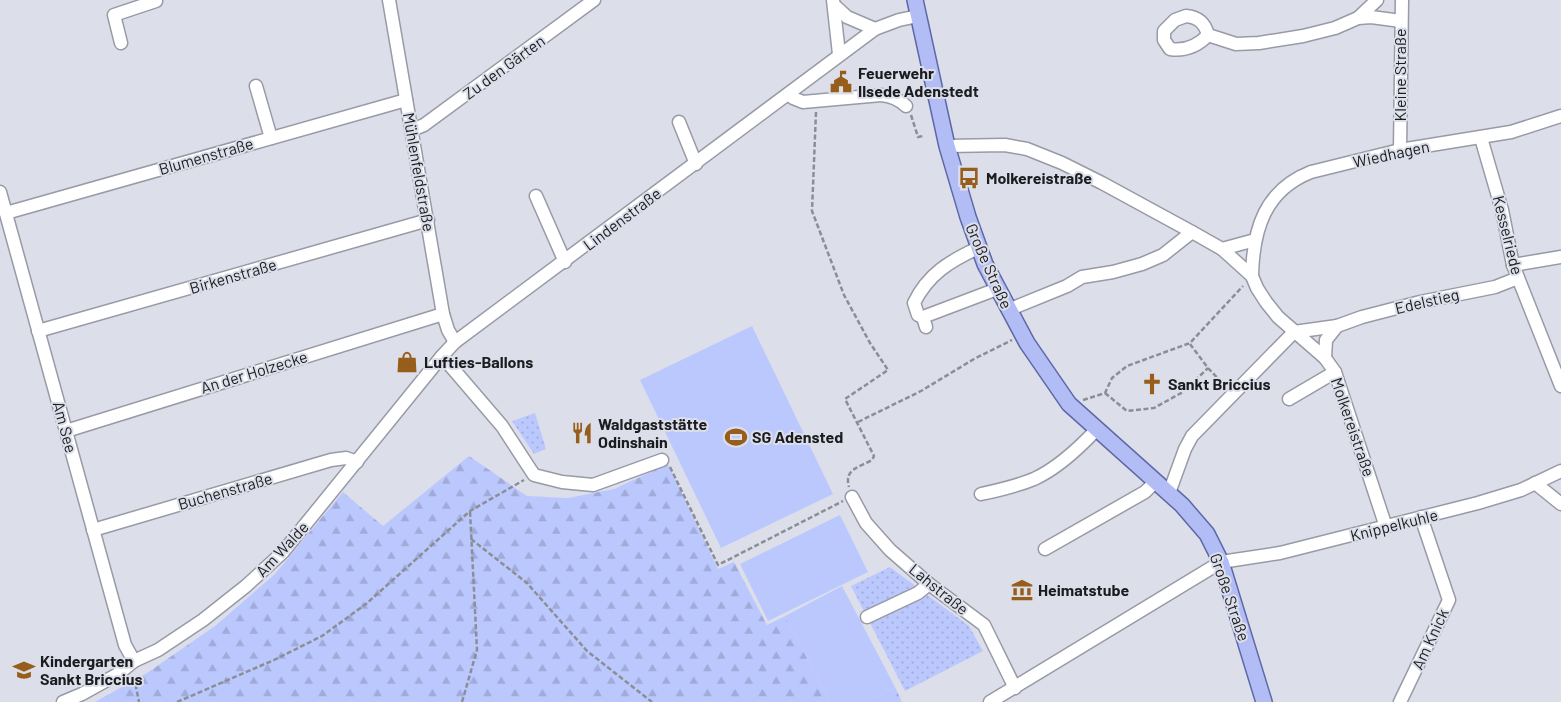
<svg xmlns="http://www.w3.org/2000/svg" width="1561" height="702" font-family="Barlow,sans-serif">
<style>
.forest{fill:url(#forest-firs)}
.park{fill:url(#park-dots)}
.pitch{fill:#bbc8fe}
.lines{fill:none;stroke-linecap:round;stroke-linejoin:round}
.minor-casing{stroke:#989aa5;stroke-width:15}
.major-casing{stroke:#5d68a6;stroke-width:18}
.path{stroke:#8c8e96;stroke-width:2.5;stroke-dasharray:5 2.5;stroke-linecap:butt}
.minor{stroke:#fff;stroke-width:12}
.major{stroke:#b3bdf5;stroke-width:15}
.labels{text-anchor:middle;stroke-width:4;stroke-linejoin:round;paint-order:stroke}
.street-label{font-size:16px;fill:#1b1c1f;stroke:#dcdfea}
.poi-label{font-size:16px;font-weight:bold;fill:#1b1c1f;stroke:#dcdfea;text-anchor:start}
</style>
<defs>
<pattern id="forest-firs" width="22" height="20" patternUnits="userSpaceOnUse" patternTransform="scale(1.25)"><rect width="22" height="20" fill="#bbc8fe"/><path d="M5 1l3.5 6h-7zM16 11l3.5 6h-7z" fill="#a0abd9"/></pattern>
<pattern id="park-dots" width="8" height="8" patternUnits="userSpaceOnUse" patternTransform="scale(1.25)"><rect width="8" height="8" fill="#bbc8fe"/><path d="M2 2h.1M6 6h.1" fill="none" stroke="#a0abd9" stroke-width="1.8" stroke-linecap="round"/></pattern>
</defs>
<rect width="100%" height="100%" fill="#dcdfea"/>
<g class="forest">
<polygon points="469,456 527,496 568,498 614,489 668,464 718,569 734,562 767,625 785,616 830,702 95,702 147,673 215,626 275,574 343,492 383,526"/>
<polygon points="895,687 902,702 866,702"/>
</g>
<g class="park">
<polygon points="535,413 546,449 534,454 512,421"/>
<polygon points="890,567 969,626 983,651 905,691 851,586"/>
</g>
<g class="pitch">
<polygon points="752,326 833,494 721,548 640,380"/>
<polygon points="840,515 868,572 768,621 740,564"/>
<polygon points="842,586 895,687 866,702 830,702 785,616"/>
</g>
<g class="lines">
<g class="minor-casing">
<g id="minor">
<polyline points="389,0 443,314 448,330 455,342"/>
<polyline points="833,0 839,54"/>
<polyline points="834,5 847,17 875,29"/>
<path d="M 1186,16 C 1198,17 1205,23 1208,35 C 1197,47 1185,51 1170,49 L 1164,40 L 1164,31 L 1175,20 Z"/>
<polyline points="1358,18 1377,0"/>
<polyline points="1208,35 1236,44 1259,43 1303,36 1335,28 1358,18 1371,17 1401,21"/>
<polyline points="121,43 114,15 156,1 156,0"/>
<polyline points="256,86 271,138"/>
<path d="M 789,94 L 793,98 L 803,102 L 881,95 C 891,96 899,99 906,106"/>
<polyline points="679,122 696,164"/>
<polyline points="412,130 424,125 594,0"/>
<polyline points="1481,138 1502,210 1513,265 1561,386"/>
<polyline points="947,146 1005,145 1027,149 1062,163 1102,183 1192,232 1222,249 1252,276 1257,288 1266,302 1278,317 1325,358 1335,372 1386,527"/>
<polyline points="1400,150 1402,0"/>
<polyline points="0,192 125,645 134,661"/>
<polyline points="536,196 565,262"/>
<polyline points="6,213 406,100"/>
<polyline points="1222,249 1255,240"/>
<polyline points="1513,265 1561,257"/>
<path d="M 1252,276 C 1253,229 1265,190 1311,172 L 1400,150 L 1511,132 L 1561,116"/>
<polyline points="1008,310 1067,286 1082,277 1113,272 1142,264 1163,255 1192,232"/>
<path d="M 923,317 L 918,315 L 914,303 C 928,274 950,261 978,248"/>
<polyline points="926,327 923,317 997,289"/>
<polyline points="38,331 428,220"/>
<polyline points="442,356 502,426 534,475 562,482 593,485 662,460"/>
<polyline points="1325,358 1326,340 1337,326 1362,317 1420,302 1495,287 1518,278"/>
<polyline points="1289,399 1335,372"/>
<polyline points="66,431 443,314"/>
<polyline points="1535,483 1561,504"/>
<polyline points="1169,493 1185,449 1192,436 1294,332 1337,326"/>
<path d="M 981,494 C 1000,490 1017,486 1034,479 C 1056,469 1080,447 1096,430"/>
<polyline points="852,497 866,523 890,550 929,584 984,625 1015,688"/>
<polyline points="93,530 331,460 346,458 357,462"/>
<polyline points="1045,549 1145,492 1156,481"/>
<polyline points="867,617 918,593 929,584"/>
<polyline points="63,702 82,694 118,674 134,661 158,650 203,620 246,586 283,552 442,356 455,342 875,29 899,20 918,16"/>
<polyline points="990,702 1221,562 1280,553 1478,503 1521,490 1561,471"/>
<polyline points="1400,702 1449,600 1421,517"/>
</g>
</g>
<g class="major-casing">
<polyline id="major" points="915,0 947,146 968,217 985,264 1027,343 1069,404 1182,505 1207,534 1221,562 1264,702"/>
</g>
<g class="path">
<path d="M 816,112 L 812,211 L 844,295 L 870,343 L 888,370 L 845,399 L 874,456 L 872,460 C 858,468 844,469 849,487"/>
<polyline points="911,115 918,137 923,136"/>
<polyline points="1190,344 1208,368 1225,386"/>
<polyline points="1105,393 1127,411 1154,408 1183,392 1208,368"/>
<polyline points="1083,400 1105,393 1112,378 1127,366 1190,343 1243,286"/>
<polyline points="858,422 921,391 974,359 1012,340"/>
<polyline points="670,467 718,565 843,501"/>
<polyline points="471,539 527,583 587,651 652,702"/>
<polyline points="134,677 139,702"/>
<polyline points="177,702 274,660 322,636 366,604 470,511 524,480"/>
<polyline points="462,702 477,650 470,511"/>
</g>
<use href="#minor" class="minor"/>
<use href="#major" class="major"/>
</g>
<defs>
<g id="civic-bare" transform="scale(1.725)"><path d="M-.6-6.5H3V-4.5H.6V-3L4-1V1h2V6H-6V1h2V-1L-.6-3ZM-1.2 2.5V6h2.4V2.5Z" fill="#975d1a" stroke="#dcdfea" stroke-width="2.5" paint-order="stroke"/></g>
<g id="bus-bare" transform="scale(1.725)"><path d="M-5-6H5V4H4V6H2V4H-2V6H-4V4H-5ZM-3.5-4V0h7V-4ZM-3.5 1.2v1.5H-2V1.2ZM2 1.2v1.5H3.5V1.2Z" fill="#975d1a" stroke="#dcdfea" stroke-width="2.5" paint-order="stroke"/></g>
<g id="shop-bare" transform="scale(1.725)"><path d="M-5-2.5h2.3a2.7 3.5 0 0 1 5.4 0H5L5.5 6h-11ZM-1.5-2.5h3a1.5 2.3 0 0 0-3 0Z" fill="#975d1a" stroke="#dcdfea" stroke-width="2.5" paint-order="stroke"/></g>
<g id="church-bare" transform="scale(1.725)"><path d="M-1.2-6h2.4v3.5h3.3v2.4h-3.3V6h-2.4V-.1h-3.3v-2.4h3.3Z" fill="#975d1a" stroke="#dcdfea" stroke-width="2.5" paint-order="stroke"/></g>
<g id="restaurant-bare" transform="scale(1.725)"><path d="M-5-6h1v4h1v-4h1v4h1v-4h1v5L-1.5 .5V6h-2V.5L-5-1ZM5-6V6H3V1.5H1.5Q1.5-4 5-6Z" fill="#975d1a" stroke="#dcdfea" stroke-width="2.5" paint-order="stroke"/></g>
<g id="stadium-bare" transform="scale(1.725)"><path d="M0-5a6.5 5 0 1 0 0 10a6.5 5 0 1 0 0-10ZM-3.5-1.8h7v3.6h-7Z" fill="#975d1a" stroke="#dcdfea" stroke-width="2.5" paint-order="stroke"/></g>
<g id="museum-bare" transform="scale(1.725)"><path d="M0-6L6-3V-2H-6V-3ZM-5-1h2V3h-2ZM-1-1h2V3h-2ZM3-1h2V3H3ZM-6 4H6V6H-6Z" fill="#975d1a" stroke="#dcdfea" stroke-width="2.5" paint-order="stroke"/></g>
<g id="school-bare" transform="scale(1.725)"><path d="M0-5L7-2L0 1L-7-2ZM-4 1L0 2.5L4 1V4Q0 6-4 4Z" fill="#975d1a" stroke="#dcdfea" stroke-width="2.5" paint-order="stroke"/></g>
</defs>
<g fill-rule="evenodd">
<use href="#civic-bare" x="841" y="82"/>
<use href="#bus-bare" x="969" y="178"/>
<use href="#shop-bare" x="407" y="362"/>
<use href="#church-bare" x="1152" y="384"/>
<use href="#restaurant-bare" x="582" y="433"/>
<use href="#stadium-bare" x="736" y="437"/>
<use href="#museum-bare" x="1022" y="590"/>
<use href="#school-bare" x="24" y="670"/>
</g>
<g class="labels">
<g class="street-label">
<text transform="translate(504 67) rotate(-36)" y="6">Zu den Gärten</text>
<text transform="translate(1400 75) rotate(-90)" y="6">Kleine Straße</text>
<text transform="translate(1391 154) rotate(-12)" y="6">Wiedhagen</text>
<text transform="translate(206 156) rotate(-16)" y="6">Blumenstraße</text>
<text transform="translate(419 172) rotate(80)" y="6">Mühlenfeldstraße</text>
<text transform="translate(622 219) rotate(-37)" y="6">Lindenstraße</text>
<text transform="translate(1508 235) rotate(76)" y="6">Kesselriede</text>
<text transform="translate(989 266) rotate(66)" y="6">Große Straße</text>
<text transform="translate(233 276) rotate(-16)" y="6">Birkenstraße</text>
<text transform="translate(1427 301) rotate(-13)" y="6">Edelstieg</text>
<text transform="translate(254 372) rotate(-17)" y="6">An der Holzecke</text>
<text transform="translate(65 427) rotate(75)" y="6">Am See</text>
<text transform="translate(1353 427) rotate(71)" y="6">Molkereistraße</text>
<text transform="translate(225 491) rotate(-16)" y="6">Buchenstraße</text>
<text transform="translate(1394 525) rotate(-14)" y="6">Knippelkuhle</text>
<text transform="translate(282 549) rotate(-47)" y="6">Am Walde</text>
<text transform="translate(939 589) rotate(39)" y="6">Lahstraße</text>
<text transform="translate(1230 597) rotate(71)" y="6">Große Straße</text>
<text transform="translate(1430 639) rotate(-65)" y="6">Am Knick</text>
</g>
<g class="poi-label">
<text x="858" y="79">Feuerwehr<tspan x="858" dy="18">Ilsede Adenstedt</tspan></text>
<text x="986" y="184">Molkereistraße</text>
<text x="424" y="368">Lufties-Ballons</text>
<text x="1168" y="390">Sankt Briccius</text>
<text x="598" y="430">Waldgaststätte<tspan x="598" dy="18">Odinshain</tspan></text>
<text x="752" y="443">SG Adensted</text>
<text x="1038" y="596">Heimatstube</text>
<text x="40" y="667">Kindergarten<tspan x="40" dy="18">Sankt Briccius</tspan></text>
</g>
</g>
</svg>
